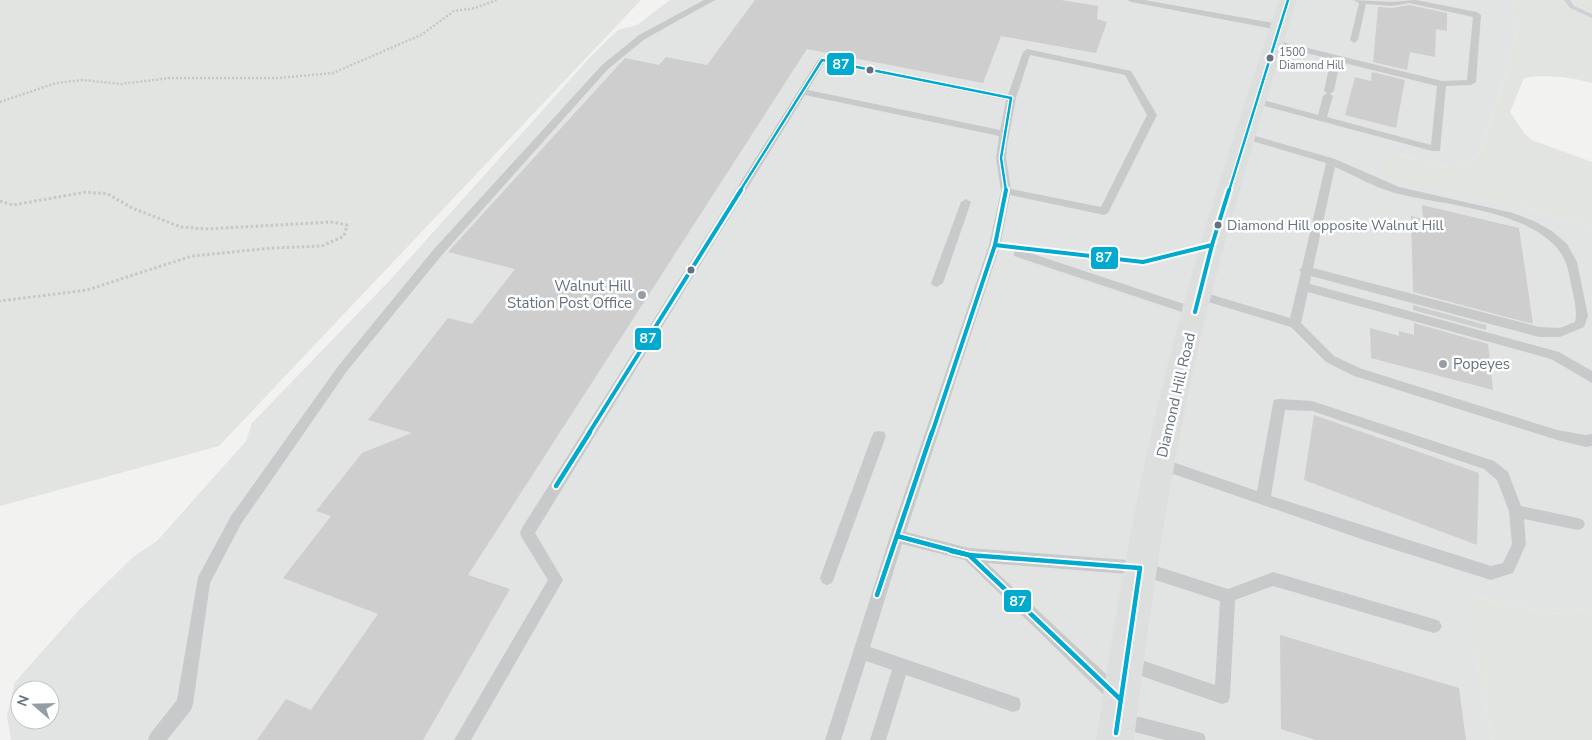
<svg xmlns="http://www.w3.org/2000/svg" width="1592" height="740" font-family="'Nunito Sans',sans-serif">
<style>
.built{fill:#e2e4e3;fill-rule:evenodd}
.green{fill:#e2e5df}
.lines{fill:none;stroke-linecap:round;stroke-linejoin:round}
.stream{fill:#cbd2d5;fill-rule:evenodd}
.building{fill:#cdcecd}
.path-far1{stroke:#c6c7c6;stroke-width:2.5;stroke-dasharray:2 2;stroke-linecap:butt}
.path{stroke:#c6c7c6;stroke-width:3;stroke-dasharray:2.5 2.5;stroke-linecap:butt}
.lane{fill:#c8c9ca;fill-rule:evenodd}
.primary{fill:#dddede;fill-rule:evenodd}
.bus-1-far2-casing{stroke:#fff;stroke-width:5}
.bus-1-far1-casing{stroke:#fff;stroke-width:8}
.bus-1-casing{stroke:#fff;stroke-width:8}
.bus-1-far2{stroke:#00a9ce;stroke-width:2.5}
.bus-1-far1{stroke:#00a9ce;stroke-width:4}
.bus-1{stroke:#00a9ce;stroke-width:4.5}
.bus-dot{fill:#637180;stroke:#fff;stroke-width:2}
.poi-dot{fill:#959ea7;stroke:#fff;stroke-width:2}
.labels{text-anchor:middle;stroke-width:5;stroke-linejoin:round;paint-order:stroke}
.far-bus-label{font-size:11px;fill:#637180;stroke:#fff;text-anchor:start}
.bus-label{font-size:14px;fill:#637180;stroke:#fff;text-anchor:start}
.poi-label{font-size:15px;fill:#637180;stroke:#fff;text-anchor:end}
.street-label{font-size:15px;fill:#637180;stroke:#fff}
.line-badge{stroke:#fff;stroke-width:2}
.badge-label{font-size:14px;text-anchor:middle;font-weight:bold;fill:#fff}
</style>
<rect width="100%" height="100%" fill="#f2f3f0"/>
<path class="built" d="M 670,0 L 1514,0 L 1519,24 L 1503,84 L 1478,157 L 1450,169 L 1396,154 L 1523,207 L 1592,227 L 1592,611 L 1579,609 L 1554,614 L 1474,597 L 1476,652 L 1492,740 L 11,740 L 7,716 L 15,682 L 79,610 L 133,557 L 157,541 L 246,441 L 252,423 L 392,278 L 592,55 L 618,30 L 637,25 ZM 20,690 L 50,690 L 50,720 L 20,720 Z"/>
<g class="green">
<polygon points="0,0 641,0 219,446 0,506"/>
<path d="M 1514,0 L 1592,0 L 1592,83 C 1570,77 1547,74 1524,78 L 1510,112 L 1524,133 L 1532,140 L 1592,162 L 1592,227 L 1523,207 L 1389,177 L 1383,163 L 1396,154 L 1450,169 L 1478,157 L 1503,84 L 1519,24 Z"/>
<polygon points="1474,597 1554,614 1579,609 1592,611 1592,740 1492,740 1476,652 1470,604"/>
</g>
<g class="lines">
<polygon class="stream" points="1564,0 1570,0 1574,6 1592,14 1592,18 1570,8"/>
</g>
<g class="building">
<polygon points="755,0 1061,0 1098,6 1097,19 1107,22 1096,53 1001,36 983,83 807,49 468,575 510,589 423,740 257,740 286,699 311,710 378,614 283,578 331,516 316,511 362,453 412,433 368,420 448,318 472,324 515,269 448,252 625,58 659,65 666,57 707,65"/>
<polygon points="1409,5 1447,13 1447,31 1436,29 1435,57 1410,52 1407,70 1373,62 1378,7 1392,8"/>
<polygon points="1372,72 1405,80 1396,128 1345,115 1355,77 1371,81"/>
<polygon points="1422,205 1519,228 1533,324 1413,292 1411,216 1423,219"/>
<polygon points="1413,305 1486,325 1486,330 1413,310"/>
<polygon points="1414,323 1488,344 1493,390 1371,358 1370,328 1399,336 1399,331 1414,335"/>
<polygon points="1314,415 1479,473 1477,545 1304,480"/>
<polygon points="1280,635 1459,688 1466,740 1316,740 1281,729"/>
</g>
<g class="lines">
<polyline class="path-far1" points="0,102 56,83 83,80 121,84 171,78 279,78 333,73 421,35 454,11 475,8 497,0"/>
<polyline class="path" points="0,201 13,205 86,192 108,194 132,208 181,227 206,229 331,222 347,225 344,236 322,246 272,248 192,256 87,290 0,301"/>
<g class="lane">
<polygon points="704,0 715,0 645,39 608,69 442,255 347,371 241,524 210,583 193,704 191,710 167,740 148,740 150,734 177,700 198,577 231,516 339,365 434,249 602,65 639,35"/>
<polygon points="1127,0 1144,0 1279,24 1283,27 1279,30 1131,2"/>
<path d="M 1353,0 L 1392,2 L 1416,0 L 1477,12 L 1481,15 L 1476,82 L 1471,85 L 1446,86 L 1440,151 L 1432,151 L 1253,103 L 1251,101 L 1256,98 L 1318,115 L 1323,96 L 1327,93 L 1324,91 L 1331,59 L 1272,45 L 1272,41 L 1275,40 L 1442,81 L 1467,80 L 1473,17 L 1409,3 L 1392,6 L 1366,4 L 1358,40 L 1354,43 L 1350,40 L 1359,3 ZM 1340,62 L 1437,86 L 1431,145 L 1327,117 L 1333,96 L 1330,94 L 1334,91 Z"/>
<path d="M 1027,49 L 1131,71 L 1157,115 L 1108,213 L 1104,215 L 1010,195 L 1001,242 L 1143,258 L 1212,241 L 1216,242 L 1218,245 L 1216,248 L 1143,266 L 1030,253 L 1199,309 L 1201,312 L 1195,316 L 1191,315 L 1014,256 L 1014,251 L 999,249 L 906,532 L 969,548 L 1140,561 L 1228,589 L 1273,572 L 1434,619 L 1439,621 L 1442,626 L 1439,631 L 1434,633 L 1273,586 L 1235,600 L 1230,696 L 1228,702 L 1222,704 L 1127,671 L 1121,669 L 1119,663 L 1121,657 L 1127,655 L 1215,685 L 1220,601 L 1140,575 L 987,563 L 1122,689 L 1124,695 L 1122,701 L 1116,703 L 1110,701 L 965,560 L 902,544 L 870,647 L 1013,696 L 1019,698 L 1021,704 L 1019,710 L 1013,712 L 906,675 L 886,740 L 870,740 L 892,670 L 866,661 L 841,740 L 825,740 L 890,536 L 989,245 L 1001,191 L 996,158 L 999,136 L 805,95 L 535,533 L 563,580 L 471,740 L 454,740 L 548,580 L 522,538 L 520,533 L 522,528 L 819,58 L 1008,95 L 1023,52 ZM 1030,55 L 1125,75 L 1147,115 L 1101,207 L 1011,189 L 1006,158 L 1007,146 L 1016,98 ZM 824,63 L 1006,100 L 1000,130 L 808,90 Z"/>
<path d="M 1245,133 L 1335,159 L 1399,187 L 1513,213 L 1534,221 L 1552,231 L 1567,244 L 1577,262 L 1588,316 L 1584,327 L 1560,337 L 1539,337 L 1311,276 L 1310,284 L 1559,352 L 1592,371 L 1592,383 L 1551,359 L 1308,292 L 1301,323 L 1334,356 L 1362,369 L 1557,430 L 1586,435 L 1592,434 L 1592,446 L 1586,447 L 1557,440 L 1354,376 L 1326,362 L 1291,327 L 1195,298 L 1193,295 L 1199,291 L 1290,318 L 1301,272 L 1299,270 L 1302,267 L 1326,163 L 1242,138 L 1240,136 ZM 1335,167 C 1355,176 1374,187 1395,193 C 1441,205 1531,210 1560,252 C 1567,261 1569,273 1571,284 C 1573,295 1578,310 1575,322 L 1560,328 L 1539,327 L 1313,268 Z"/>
<polygon points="966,199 971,202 943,283 937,287 933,286 931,283 961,202"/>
<path d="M 1279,399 L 1312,401 L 1494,461 L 1508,472 L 1521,506 L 1578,518 L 1583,520 L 1585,524 L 1583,528 L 1578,530 L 1524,519 L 1526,544 L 1513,573 L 1491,580 L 1367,541 L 1156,468 L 1154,464 L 1156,460 L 1161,458 L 1257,491 L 1273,404 L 1274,400 ZM 1285,410 L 1312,411 L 1484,469 L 1497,480 L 1509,511 L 1512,544 L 1503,563 L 1491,566 L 1271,496 Z"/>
<polygon points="879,431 884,432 886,436 834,578 832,583 827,585 822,583 820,578 872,436 874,432"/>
<polygon points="1120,712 1198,732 1204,734 1206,740 1165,740 1120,728 1114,726 1112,720 1114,714"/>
</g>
<path class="primary" d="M 1279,0 L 1297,0 C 1259,122 1222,243 1194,367 C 1167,490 1149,615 1134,740 L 1096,740 C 1115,615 1136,490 1167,367 C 1198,243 1238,121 1279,0 Z"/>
<g class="bus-1-far2-casing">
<g id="bus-1-far2">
<polyline points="740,191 822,60 1011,98"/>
<polyline points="1006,191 1001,158 1011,98"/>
<polyline points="1229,191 1288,0"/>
</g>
</g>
<g class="bus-1-far1-casing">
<g id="bus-1-far1">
<polyline points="995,245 1143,262 1212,245"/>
<polyline points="1195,312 1212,245 1229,190"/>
<polyline points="589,433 741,190"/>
<polyline points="932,433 995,245 1006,190"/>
</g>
</g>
<g class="bus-1-casing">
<g id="bus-1">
<polyline points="556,486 590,432"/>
<polyline points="897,536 969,555 1120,699"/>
<polyline points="951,551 969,555 1140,568"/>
<polyline points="877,595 932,432"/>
<polyline points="1116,733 1140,568"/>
</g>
</g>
<use href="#bus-1-far2" class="bus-1-far2"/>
<use href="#bus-1-far1" class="bus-1-far1"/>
<use href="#bus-1" class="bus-1"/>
</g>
<g class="bus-dot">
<circle cx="1270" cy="58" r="4.5"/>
<circle cx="870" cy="70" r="4.5"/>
<circle cx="1218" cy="225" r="4.5"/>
<circle cx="691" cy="270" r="4.5"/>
</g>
<g class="poi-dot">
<circle cx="642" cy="295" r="5"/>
<circle cx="1443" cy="364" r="5"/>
</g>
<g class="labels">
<g class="far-bus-label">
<text x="1279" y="56">1500<tspan x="1279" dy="13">Diamond Hill</tspan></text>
</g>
<g class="bus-label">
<text x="1227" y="230">Diamond Hill opposite Walnut Hill</text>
</g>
<g class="poi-label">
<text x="632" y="291">Walnut Hill<tspan x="632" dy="17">Station Post Office</tspan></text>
<text x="1453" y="369" text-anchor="start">Popeyes</text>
</g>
<g class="street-label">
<text transform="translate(1176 395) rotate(-77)" y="5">Diamond Hill Road</text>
</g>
</g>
<g class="line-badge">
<rect x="826" y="52" width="29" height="24" rx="5" fill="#00a9ce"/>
<rect x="1090" y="246" width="29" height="24" rx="5" fill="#00a9ce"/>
<rect x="634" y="327" width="28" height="24" rx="5" fill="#00a9ce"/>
<rect x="1003" y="589" width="29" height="24" rx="5" fill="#00a9ce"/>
</g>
<g class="badge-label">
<text x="841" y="69">87</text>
<text x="1104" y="262">87</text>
<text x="648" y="343">87</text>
<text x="1018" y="606">87</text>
</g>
<g transform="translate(35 705) rotate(290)"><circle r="24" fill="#ffffff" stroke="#c1c6cc"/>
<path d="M0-4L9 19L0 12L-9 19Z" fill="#959ea7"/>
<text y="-8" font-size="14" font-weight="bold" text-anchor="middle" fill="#637180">N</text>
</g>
</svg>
